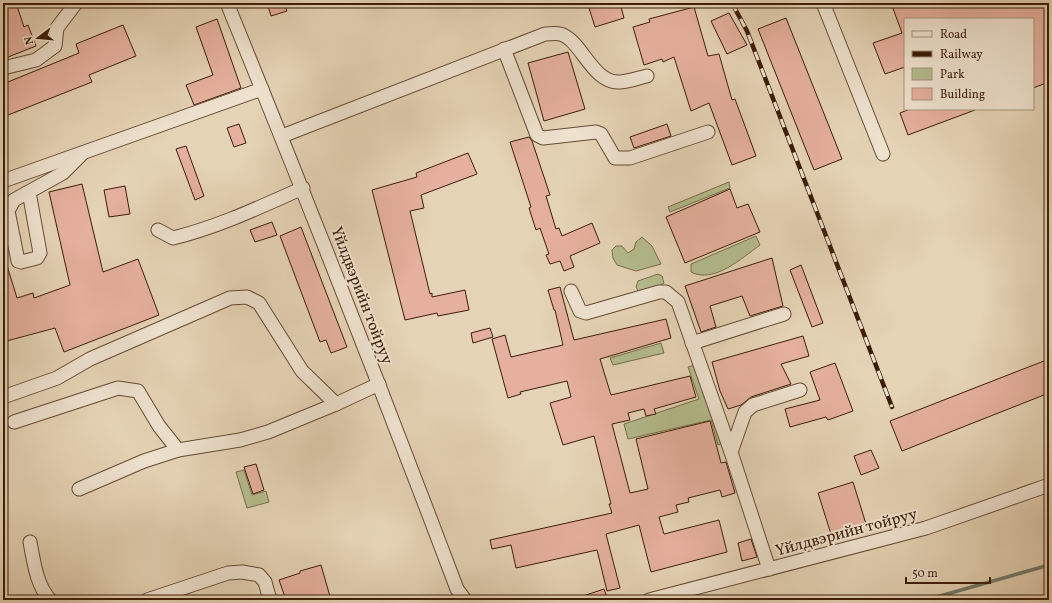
<svg xmlns="http://www.w3.org/2000/svg" width="1052" height="603" font-family="Vollkorn,serif">
<style>
.green{fill:#b4bc8d;stroke:#786c4a}
.lines{fill:none;stroke-linecap:round;stroke-linejoin:round}
.stream{stroke:#727a6b;stroke-width:3.5}
.building{fill:#e5b09d;stroke:#3c1d08}
.minor-casing{stroke:#664a33;stroke-width:15}
.minor{stroke:#eee2cf;stroke-width:13}
.rail-casing{stroke:#3c1d08;stroke-width:4.5}
.rail{stroke:#eee2cf;stroke-width:3;stroke-dasharray:9;stroke-linecap:butt}
.labels{text-anchor:middle;stroke-width:4;stroke-linejoin:round;paint-order:stroke}
.street-label{font-size:16px;fill:#3c1d08;stroke:#eee2cf}
</style>
<rect width="100%" height="100%" fill="#e5d3b5"/>
<filter id="stains"><feTurbulence type="fractalNoise" baseFrequency=".005" numOctaves="4"/><feColorMatrix values="0 0 0 0 .2 0 0 0 0 .09 0 0 0 0 .02 0 0 0 .5 -.17"/></filter>
<radialGradient id="worn" r=".72"><stop offset=".6" stop-color="#630" stop-opacity="0"/><stop offset="1" stop-color="#630" stop-opacity=".3"/></radialGradient>
<g class="green">
<polygon points="729,182 730,188 670,212 668,207"/>
<path d="M 756,236 L 760,245 C 742,258 714,284 691,272 L 691,264 Z"/>
<polygon points="642,237 652,246 661,264 636,271 617,265 613,258 612,250 616,246 622,246 628,253 634,249 636,242"/>
<polygon points="658,274 662,276 664,283 648,295 640,294 636,287 638,281"/>
<polygon points="661,343 664,353 613,365 610,358"/>
<polygon points="698,364 725,443 718,445 711,420 628,439 624,424 699,399 688,367"/>
<polygon points="244,470 252,495 266,491 269,502 247,508 236,472"/>
</g>
<g class="lines">
<polyline class="stream" points="926,600 1049,565"/>
</g>
<g class="building">
<polygon points="3,3 16,3 24,27 28,25 36,46 3,59"/>
<polygon points="267,3 284,3 287,11 271,16"/>
<polygon points="605,3 620,3 624,18 595,27 589,8"/>
<polygon points="891,3 1049,3 1049,82 1033,88 1033,19 905,19 905,67 885,74 873,43 902,33"/>
<polygon points="694,7 708,56 719,54 732,100 735,99 756,156 732,165 709,103 691,111 674,57 663,62 662,59 644,65 633,27 650,22 649,19"/>
<polygon points="729,13 747,45 727,54 711,21"/>
<polygon points="786,18 842,159 814,170 758,29"/>
<polygon points="217,19 241,88 194,105 186,85 213,75 196,27"/>
<polygon points="123,25 136,56 89,75 92,82 3,117 3,84 79,53 76,44"/>
<polygon points="568,52 585,109 544,121 528,63"/>
<polygon points="910,109 975,109 975,110 908,135 900,113"/>
<polygon points="239,124 246,143 234,147 227,128"/>
<polygon points="667,124 671,136 634,148 630,137"/>
<polygon points="529,137 532,141 550,195 546,196 556,229 559,228 562,236 592,223 600,243 570,256 574,267 564,271 560,261 550,264 546,255 549,254 540,228 536,230 529,208 531,207 510,142"/>
<polygon points="186,146 204,196 195,200 176,149"/>
<polygon points="468,153 477,174 421,195 424,208 410,211 430,294 432,293 432,297 465,290 469,310 438,316 437,313 405,320 372,190 417,177 416,173"/>
<polygon points="82,184 103,272 138,259 159,315 64,352 55,328 3,342 3,260 5,259 17,298 33,293 34,298 70,285 49,192"/>
<polygon points="125,186 130,214 109,217 104,190"/>
<polygon points="730,189 737,208 748,204 760,232 685,263 666,217"/>
<polygon points="272,222 277,235 255,242 250,230"/>
<polygon points="301,227 347,347 331,353 326,340 320,342 280,236"/>
<polygon points="772,258 783,306 750,316 742,296 710,306 716,327 701,332 685,286"/>
<polygon points="801,265 823,323 812,327 790,270"/>
<polygon points="560,287 574,340 666,319 671,338 600,359 611,395 690,376 696,397 654,409 656,414 646,416 644,409 628,413 630,420 612,424 630,493 648,489 636,439 710,421 721,463 726,462 735,493 722,497 720,490 688,498 689,502 676,505 678,512 659,517 664,534 719,520 727,552 651,572 639,525 606,534 620,588 607,591 597,550 516,568 511,545 492,549 490,540 612,513 609,504 611,504 594,436 563,445 550,403 571,397 567,381 520,392 521,394 508,398 492,339 505,335 511,357 563,345 555,310 554,310 548,290"/>
<polygon points="490,328 493,337 473,343 471,333"/>
<polygon points="803,336 809,356 781,364 791,384 751,397 741,405 728,409 720,391 712,362"/>
<polygon points="1049,359 1049,393 902,451 890,421"/>
<polygon points="835,363 853,411 828,420 826,417 790,427 785,409 820,400 810,372"/>
<polygon points="871,450 879,468 861,475 854,456"/>
<polygon points="256,464 264,490 253,494 244,467"/>
<polygon points="853,482 866,524 831,534 818,493"/>
<polygon points="751,539 757,557 742,561 738,543"/>
<polygon points="321,565 331,600 286,600 279,580 300,573 300,571"/>
<polygon points="604,589 608,600 577,600 577,598"/>
</g>
<g class="lines">
<g class="minor-casing">
<g id="minor">
<path d="M 227,3 C 306,197 383,393 457,589 L 465,600"/>
<polyline points="823,3 883,154"/>
<polyline points="504,49 537,135 543,138 596,132 601,134 615,158 630,158 708,132"/>
<polyline points="3,68 36,60 55,46 57,28 76,3"/>
<path d="M 282,136 L 545,34 C 549,34 556,33 560,34 C 581,39 592,83 619,82 C 628,82 638,78 647,76"/>
<polyline points="3,181 262,89"/>
<polyline points="29,192 40,253 37,258 21,262 18,261 8,211 14,200 63,173 83,153"/>
<path d="M 158,230 L 173,238 C 218,227 260,207 303,188"/>
<polyline points="571,291 580,311 586,313 659,292 666,292 678,302 731,452 769,569"/>
<polyline points="692,343 784,314"/>
<polyline points="3,397 57,378 90,359 230,298 247,297 259,303 302,371 336,404 379,384"/>
<polyline points="14,422 118,388 138,391 159,426 178,450"/>
<polyline points="731,452 745,412 753,405 800,390"/>
<polyline points="79,489 144,461 178,450 240,440 268,432 336,404"/>
<path d="M 30,542 C 34,562 36,584 50,600"/>
<polyline points="147,600 228,573 242,572 259,575 265,582 270,600"/>
<polyline points="649,600 926,528 1049,485"/>
</g>
</g>
<use href="#minor" class="minor"/>
<g class="rail-casing">
<polyline id="rail" points="732,3 747,31 892,407"/>
</g>
<use href="#rail" class="rail"/>
</g>
<g class="labels">
<g class="street-label">
<text transform="translate(363 295) rotate(69)" y="6">Үйлдвэрийн тойруу</text>
<text transform="translate(846 531) rotate(-15)" y="6">Үйлдвэрийн тойруу</text>
</g>
</g>
<rect width="1052" height="603" fill="none" stroke="#e5d3b5" stroke-width="16"/>
<rect x="4" y="4" width="1044" height="595" fill="none" stroke="#3c1d08" stroke-width="2"/>
<rect x="8" y="8" width="1036" height="587" fill="none" stroke="#3c1d08"/>
<rect x="904" y="18" width="130" height="92" fill="#eee2cf" stroke="#a7937f"/>
<rect x="912" y="31" width="20" height="6" fill="#eee2cf" stroke="#a7937f"/>
<text x="940" y="38" font-size="12" fill="#3c1d08">Road</text>
<rect x="912" y="51" width="20" height="6" fill="#3c1d08" stroke="#a7937f"/>
<text x="940" y="58" font-size="12" fill="#3c1d08">Railway</text>
<rect x="912" y="68" width="20" height="12" fill="#b4bc8d" stroke="#a7937f"/>
<text x="940" y="78" font-size="12" fill="#3c1d08">Park</text>
<rect x="912" y="88" width="20" height="12" fill="#e5b09d" stroke="#a7937f"/>
<text x="940" y="98" font-size="12" fill="#3c1d08">Building</text>
<g transform="translate(38 38) rotate(254)" stroke="#eee2cf" stroke-width="3" paint-order="stroke">
<path d="M0-3L7 15L0 10L-7 15Z" fill="#3c1d08"/>
<text y="-6" font-size="11" font-weight="bold" text-anchor="middle" fill="#3c1d08">N</text>
</g>
<path d="M906 577v6h84v-6" fill="none" stroke="#3c1d08" stroke-width="2"/>
<text x="912" y="577" font-size="12" fill="#3c1d08" stroke="#eee2cf" stroke-width="3" paint-order="stroke">50 m</text>
<rect width="100%" height="100%" filter="url(#stains)"/>
<rect width="100%" height="100%" fill="url(#worn)"/>
</svg>
